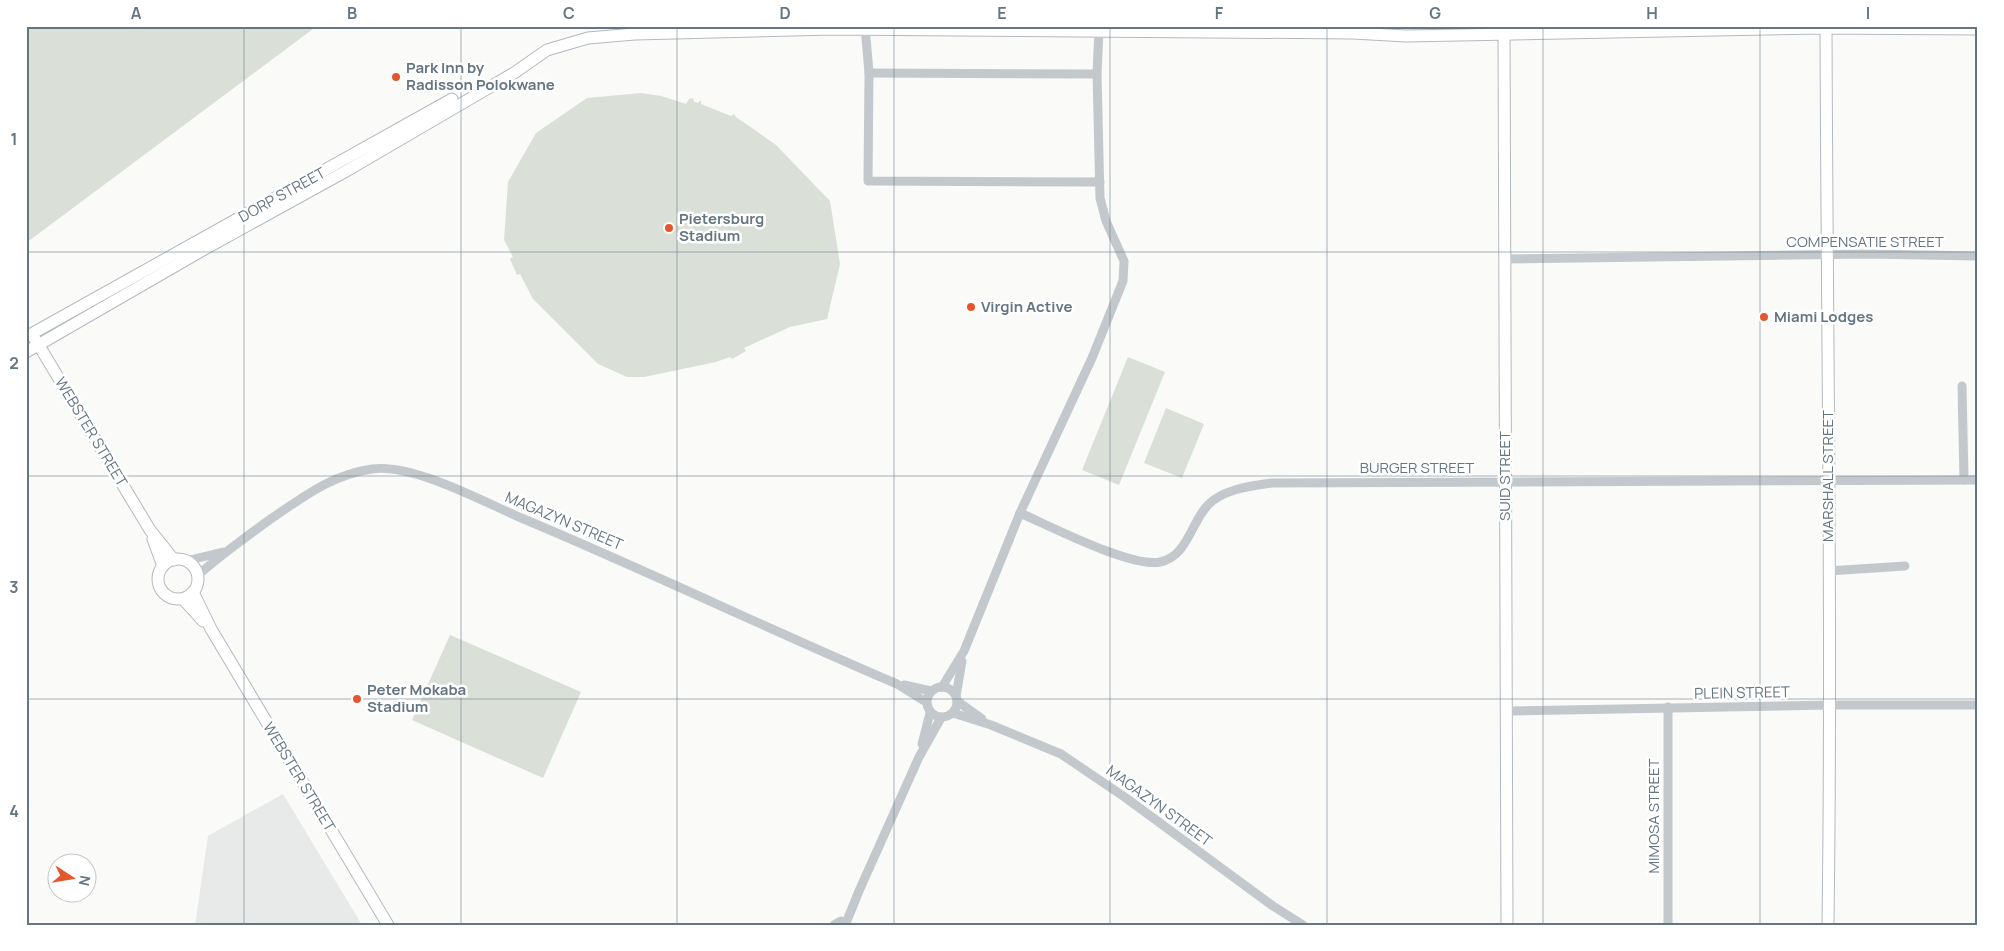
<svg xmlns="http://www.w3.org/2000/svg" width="2004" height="951" font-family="Manrope,sans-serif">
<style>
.built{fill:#e8e9e9}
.green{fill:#dadfd7}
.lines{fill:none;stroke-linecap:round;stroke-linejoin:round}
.secondary-casing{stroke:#b3babf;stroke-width:13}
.street{stroke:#c3c8cc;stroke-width:9}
.secondary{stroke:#fff;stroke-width:11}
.grid{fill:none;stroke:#657683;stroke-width:1;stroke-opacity:0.55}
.poi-dot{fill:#e4572e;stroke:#fff;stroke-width:2}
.labels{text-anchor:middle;stroke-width:5;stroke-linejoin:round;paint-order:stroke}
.poi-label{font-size:15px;font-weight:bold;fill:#657683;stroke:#fff;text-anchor:start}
.street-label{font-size:15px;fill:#657683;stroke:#fff}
.neatline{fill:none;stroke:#657683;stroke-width:2}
.grid-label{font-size:16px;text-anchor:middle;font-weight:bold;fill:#657683}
</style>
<rect width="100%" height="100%" fill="#fafaf8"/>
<polygon class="built" points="283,794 362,925 195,925 208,836"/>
<g class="green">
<polygon points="26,26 317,26 26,243"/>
<polygon points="641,93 661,96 686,104 689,99 693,98 694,102 698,103 701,100 701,104 731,116 734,114 736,117 776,145 830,201 840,264 827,319 790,327 744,348 746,351 732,359 730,357 716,362 644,377 627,377 598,364 533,299 520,274 517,275 510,259 513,257 504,240 508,182 536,133 587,98"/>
<polygon points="1128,357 1165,372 1119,485 1082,470"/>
<polygon points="1166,408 1204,424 1182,478 1144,463"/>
<polygon points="450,635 581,692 543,778 412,720"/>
</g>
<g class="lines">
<g class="secondary-casing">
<g id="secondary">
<path d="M 1826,26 C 1827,326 1832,625 1828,925"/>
<polyline points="1504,28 1507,925"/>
<polyline points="26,337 452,99"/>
<polyline points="35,339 150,530 174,560"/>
<polyline points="26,352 201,251 348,170 514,73 547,50 588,38 635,34 834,29 1353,33 1406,36 1818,28 1978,29"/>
<polyline points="153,539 163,566"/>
<circle cx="178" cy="579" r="20"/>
<polyline points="193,592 211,629 388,925"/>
<polyline points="183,599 203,621"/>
</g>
</g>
<g class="street">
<polyline points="865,26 869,73 868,181 1100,182"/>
<polyline points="869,73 1097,74"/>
<polyline points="1505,259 1867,254 1978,256"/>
<polyline points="1962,386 1964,480"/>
<path d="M 1020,513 C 1050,526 1131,568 1160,562 C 1188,556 1191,522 1208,505 C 1223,489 1251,486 1272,483 L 1978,480"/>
<polyline points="186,561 223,552"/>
<polyline points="1828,571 1905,566"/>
<path d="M 198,575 C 222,554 247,536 272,518 C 305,496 331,475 372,469 C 412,463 482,501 519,517 C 646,570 770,630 897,684 L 926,702"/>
<polyline points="904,685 931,691"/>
<circle cx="942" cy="702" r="15"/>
<polyline points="942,687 964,651 1020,513 1092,358 1123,281 1124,261 1106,221 1100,198 1097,74 1099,30"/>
<polyline points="956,696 962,661"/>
<polyline points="957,701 982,719"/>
<polyline points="1668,707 1668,925"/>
<polyline points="1507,711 1831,705 1978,705"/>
<polyline points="953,713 991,725 1061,754 1126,798 1273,906 1303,925"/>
<polyline points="922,744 930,713"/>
<polyline points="846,923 859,891 919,757 941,718"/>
<polyline points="834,925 841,921 847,925"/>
</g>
<use href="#secondary" class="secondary"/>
</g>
<path class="grid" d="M 244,26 L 244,925M 461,26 L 461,925M 677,26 L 677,925M 894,26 L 894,925M 1110,26 L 1110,925M 1327,26 L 1327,925M 1543,26 L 1543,925M 1760,26 L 1760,925M 26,252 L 1978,252M 26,476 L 1978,476M 26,699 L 1978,699"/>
<g class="poi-dot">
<circle cx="396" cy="77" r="5"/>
<circle cx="669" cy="228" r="5"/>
<circle cx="971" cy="307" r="5"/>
<circle cx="1764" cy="317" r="5"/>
<circle cx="357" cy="699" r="5"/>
</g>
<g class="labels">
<g class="poi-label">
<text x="406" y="73">Park Inn by<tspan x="406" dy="17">Radisson Polokwane</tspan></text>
<text x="679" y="224">Pietersburg<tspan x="679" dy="17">Stadium</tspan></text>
<text x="981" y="312">Virgin Active</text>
<text x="1774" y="322">Miami Lodges</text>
<text x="367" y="695">Peter Mokaba<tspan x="367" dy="17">Stadium</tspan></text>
</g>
<g class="street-label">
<text transform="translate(282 195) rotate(-29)" y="5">DORP STREET</text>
<text x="1865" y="247">COMPENSATIE STREET</text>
<text transform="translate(91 432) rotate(59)" y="5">WEBSTER STREET</text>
<text x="1417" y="473">BURGER STREET</text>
<text transform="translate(1505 476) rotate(-90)" y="5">SUID STREET</text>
<text transform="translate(1828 476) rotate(-90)" y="5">MARSHALL STREET</text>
<text transform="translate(564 521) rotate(23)" y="5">MAGAZYN STREET</text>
<text transform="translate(1742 693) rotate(-1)" y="5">PLEIN STREET</text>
<text transform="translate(299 777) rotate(59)" y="5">WEBSTER STREET</text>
<text transform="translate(1159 806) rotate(36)" y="5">MAGAZYN STREET</text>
<text transform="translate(1654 816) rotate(-90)" y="5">MIMOSA STREET</text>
</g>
</g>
<rect width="2004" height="951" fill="none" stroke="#ffffff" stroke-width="55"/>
<g transform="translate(72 878) rotate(102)"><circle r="24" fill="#ffffff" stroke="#c1c8cd"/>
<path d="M0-4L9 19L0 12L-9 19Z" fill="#e4572e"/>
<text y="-8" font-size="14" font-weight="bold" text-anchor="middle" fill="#657683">N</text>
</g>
<rect x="28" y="28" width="1948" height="896" class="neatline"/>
<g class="grid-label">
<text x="136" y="19">A</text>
<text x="352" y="19">B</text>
<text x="569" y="19">C</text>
<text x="785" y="19">D</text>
<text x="1002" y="19">E</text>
<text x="1219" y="19">F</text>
<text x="1435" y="19">G</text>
<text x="1652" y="19">H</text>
<text x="1868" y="19">I</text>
<text x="14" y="145">1</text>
<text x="14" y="369">2</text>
<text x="14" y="593">3</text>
<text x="14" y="817">4</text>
</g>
</svg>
